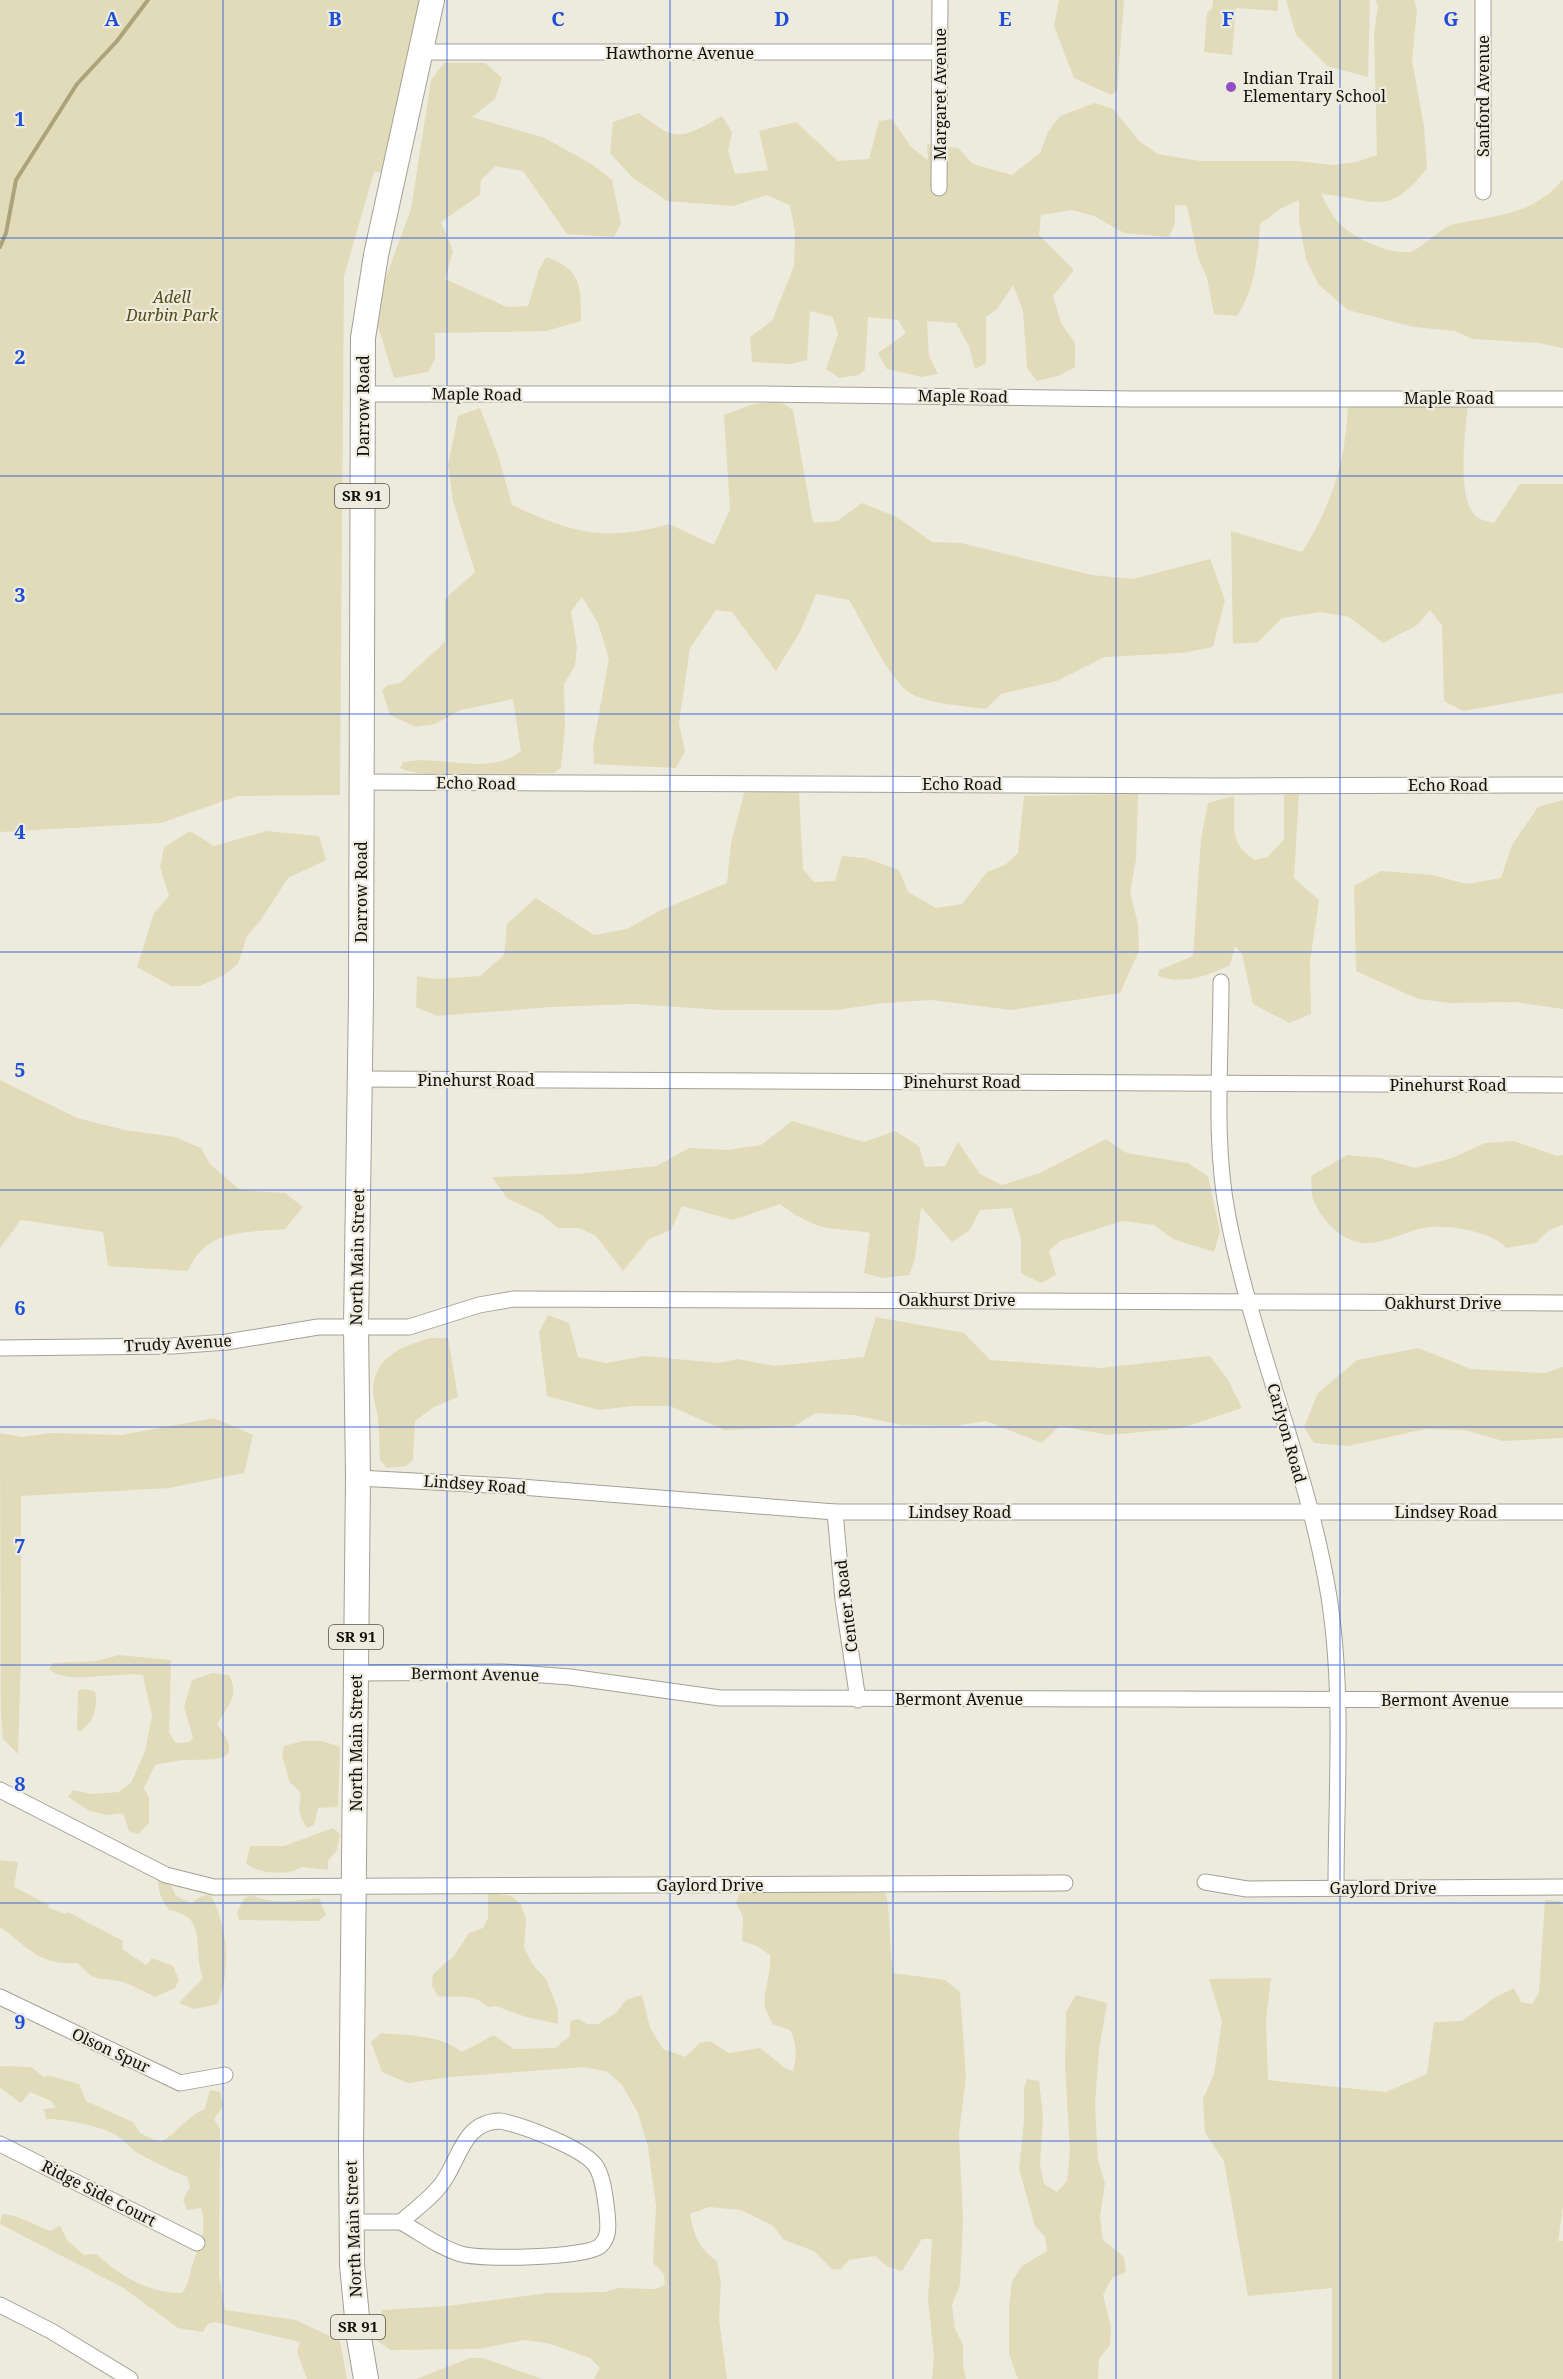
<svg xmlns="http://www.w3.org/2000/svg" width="1563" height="2379" font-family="'Noto Serif',serif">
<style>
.green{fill:#e1dbba}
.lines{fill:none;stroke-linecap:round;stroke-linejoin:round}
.stream{stroke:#aba37a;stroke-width:4}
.minor-casing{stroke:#a3a196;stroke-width:17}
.primary-casing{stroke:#a3a196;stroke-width:26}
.minor{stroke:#fff;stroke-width:15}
.primary{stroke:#fff;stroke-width:24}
.grid{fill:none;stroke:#1d4ed8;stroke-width:1.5;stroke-opacity:0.55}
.poi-dot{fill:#9350c4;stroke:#edebde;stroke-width:2}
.labels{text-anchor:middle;stroke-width:4.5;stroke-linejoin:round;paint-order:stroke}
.shield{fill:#edebde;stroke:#52514a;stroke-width:1.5}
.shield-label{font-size:15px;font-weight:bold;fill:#100f0b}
.street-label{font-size:16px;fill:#100f0b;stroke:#edebde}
.poi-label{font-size:16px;fill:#100f0b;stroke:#edebde;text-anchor:start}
.park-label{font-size:16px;font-style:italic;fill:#554b18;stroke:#edebde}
.grid-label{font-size:20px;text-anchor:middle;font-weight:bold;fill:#1d4ed8;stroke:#edebde;stroke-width:4.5;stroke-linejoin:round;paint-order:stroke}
</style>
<rect width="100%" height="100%" fill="#edebde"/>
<g class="green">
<polygon points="0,0 432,0 395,174 374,172 344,276 340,795 238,796 161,823 0,832"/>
<polygon points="1059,0 1124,0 1117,91 1111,95 1074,78 1054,26"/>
<polygon points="1213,0 1278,0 1278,11 1236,8 1232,55 1204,52 1207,13 1212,9"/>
<polygon points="1286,0 1370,0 1368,77 1327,66 1296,35"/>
<path d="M 1375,0 L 1414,0 L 1417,11 L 1412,60 L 1424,127 L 1427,168 C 1387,220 1374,198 1321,194 C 1326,203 1331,214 1338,222 C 1349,236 1395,258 1413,251 C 1427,244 1442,226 1455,224 C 1498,215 1534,215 1563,179 L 1563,348 L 1539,343 L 1473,339 L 1455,331 L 1414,327 L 1348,310 L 1318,284 L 1306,259 L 1299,220 L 1299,200 L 1280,209 L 1260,224 C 1258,256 1255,289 1237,316 L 1214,314 L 1207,278 L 1198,257 L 1187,206 L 1175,205 L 1175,223 L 1169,237 L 1124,233 L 1094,216 L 1072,210 L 1041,215 L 1039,235 L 1074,270 L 1053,296 L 1061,323 L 1075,343 L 1075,367 L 1058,376 L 1037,381 L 1027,368 L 1023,311 L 1013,285 L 997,309 L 986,317 L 986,363 L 975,369 L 969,346 L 956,323 L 927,321 L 929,356 L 938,374 L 922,377 L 887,369 L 878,353 L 906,333 L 898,320 L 868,317 L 865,369 L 859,375 L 839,378 L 826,369 L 838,334 L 833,317 L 810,311 L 807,360 L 790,364 L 752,362 L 750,337 L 772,321 L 794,266 L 795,232 L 790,205 L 766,195 L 733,206 L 667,201 L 632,177 L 610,153 L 613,122 L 639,113 C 677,143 681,139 722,116 L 732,132 L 728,151 L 735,174 L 768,170 L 759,131 L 796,122 L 838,161 L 869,159 L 879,121 L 892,119 L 911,147 L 928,160 L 927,144 L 958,148 L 973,164 L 1012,175 L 1040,153 L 1048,132 L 1060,116 L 1095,103 L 1113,109 L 1139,141 L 1158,154 L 1200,161 L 1297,161 L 1332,165 L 1356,162 L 1377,155 L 1374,36 L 1378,5 Z"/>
<path d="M 444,63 L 485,63 L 502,78 L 495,99 L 472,117 L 545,138 L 593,165 L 612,180 L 621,223 L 614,237 L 567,234 L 523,171 L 495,166 L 481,180 L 480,195 L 441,222 L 453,251 L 445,279 L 507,307 L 528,306 L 539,270 L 546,257 C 582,269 581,287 581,321 L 546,331 L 435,333 L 435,359 L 428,372 L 394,378 L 378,326 L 380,294 L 411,209 L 431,80 Z"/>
<path d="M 778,400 L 793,410 L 813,523 L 837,521 L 862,503 L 897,517 L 932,542 L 961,543 L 1092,575 L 1133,579 L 1210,559 L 1225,600 L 1213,647 L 1182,653 L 1105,657 L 1057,681 L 1001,694 L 986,709 C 965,706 922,704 906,690 C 886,673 864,624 849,600 L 816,594 L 801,630 L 776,671 L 732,612 L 716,610 L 690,648 L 679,723 L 685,751 L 676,768 L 594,764 L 593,746 L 609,659 L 598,623 L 582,597 L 571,611 L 577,647 L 575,666 L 564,684 L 565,727 L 561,768 L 554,773 C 525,773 420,780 400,768 L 403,762 C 439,754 491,777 521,751 L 513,699 L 461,710 L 435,724 L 416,727 L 390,715 L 382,690 L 388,685 L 400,683 L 445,642 L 445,599 L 475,572 L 453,501 L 448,465 L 458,416 L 480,408 L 498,455 L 512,505 C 572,533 605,542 669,524 L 714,545 L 730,509 L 724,415 L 751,405 Z"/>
<path d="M 1348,404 L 1468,404 C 1466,428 1454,506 1480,519 C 1484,521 1490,522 1494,523 L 1520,484 L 1563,484 L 1563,693 L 1463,711 L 1444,701 L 1442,625 L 1430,610 L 1417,625 L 1383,643 L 1349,617 L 1321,612 L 1282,618 L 1258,642 L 1233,644 L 1231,531 L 1302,552 C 1332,505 1346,460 1348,404 Z"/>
<polygon points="745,790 799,791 803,869 814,882 835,881 842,856 865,858 899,870 908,892 936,908 962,904 987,872 1005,865 1018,853 1024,796 1138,794 1136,860 1130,892 1138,924 1139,951 1120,993 1011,1010 931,1000 884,1003 837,1010 721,1010 635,1004 551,1007 437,1016 416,1007 417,976 436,979 480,976 504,955 507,924 536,898 594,935 627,929 661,910 727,883 731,843"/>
<path d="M 1299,793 L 1294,878 L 1319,900 L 1310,962 L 1311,1014 L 1289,1023 L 1253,1004 L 1242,954 L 1235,946 L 1230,965 C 1209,976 1181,985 1158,976 L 1159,970 L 1193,956 L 1201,838 L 1208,803 L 1234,796 C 1236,825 1227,842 1255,860 L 1268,857 L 1284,839 L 1284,795 Z"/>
<polygon points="1563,800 1563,1009 1515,1002 1451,1003 1418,999 1356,971 1354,886 1381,871 1432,875 1467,884 1501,878 1512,845 1538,807"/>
<polygon points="190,831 214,846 267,831 319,836 326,860 288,878 260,921 247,936 238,964 226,974 200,986 171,986 137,967 154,913 169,896 160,867 164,847"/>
<path d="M 0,1080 L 77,1118 L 125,1130 L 175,1137 L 201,1148 L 210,1164 L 240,1190 L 285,1193 L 303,1207 L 285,1229 C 245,1233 206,1228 188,1271 L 108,1266 L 103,1232 L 21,1220 L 0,1248 Z"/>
<path d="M 792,1121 L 864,1142 L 895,1131 L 919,1146 L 925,1167 L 945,1166 L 958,1142 L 980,1174 L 1002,1185 L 1040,1173 L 1106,1139 L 1127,1153 L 1188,1163 L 1208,1176 L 1220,1232 L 1214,1252 L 1173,1239 L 1154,1225 L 1122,1221 L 1060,1241 L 1049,1251 L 1056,1275 L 1041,1283 L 1021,1273 L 1021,1240 L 1012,1208 L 980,1210 L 970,1230 L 952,1242 L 921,1207 L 915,1259 L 909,1275 L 882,1278 L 864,1273 L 870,1233 C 855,1230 841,1230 827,1228 C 811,1225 793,1214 780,1204 L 733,1220 L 682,1206 L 671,1230 L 649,1239 L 623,1271 L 596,1236 L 579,1228 L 558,1228 L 542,1215 L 507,1198 L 492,1177 L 578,1174 L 657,1166 L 689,1148 L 727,1150 L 761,1145 Z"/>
<path d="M 1514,1141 L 1557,1156 L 1563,1155 L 1563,1225 L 1549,1230 L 1536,1243 L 1506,1248 C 1494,1232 1450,1225 1430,1227 C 1409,1229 1388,1243 1367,1243 C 1344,1244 1321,1220 1313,1199 C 1311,1193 1312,1183 1311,1176 L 1347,1155 L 1380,1158 L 1415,1168 L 1452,1158 L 1485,1143 Z"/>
<polygon points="548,1315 569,1323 578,1357 606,1363 645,1356 718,1363 738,1359 774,1366 864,1357 876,1317 964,1333 990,1360 1101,1368 1210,1356 1228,1380 1242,1408 1182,1428 1109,1435 1059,1426 1042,1443 985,1421 956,1426 901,1425 854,1415 816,1413 793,1427 724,1430 670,1406 633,1406 599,1410 547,1396 539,1332"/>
<path d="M 430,1338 L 448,1338 L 458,1397 L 434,1407 L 415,1421 L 413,1460 L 406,1466 L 387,1468 L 380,1460 C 379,1445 380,1429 377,1413 C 376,1406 373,1398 373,1390 C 374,1357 403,1346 430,1338 Z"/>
<polygon points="1418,1348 1471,1369 1544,1373 1563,1367 1563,1438 1503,1441 1465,1430 1425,1429 1348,1446 1314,1443 1304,1427 1318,1393 1357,1360"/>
<polygon points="214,1418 253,1435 244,1473 169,1488 21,1496 21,1657 18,1754 3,1739 1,1716 0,1433 23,1437 49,1433 121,1435"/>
<path d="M 119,1655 L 171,1660 L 169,1733 L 176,1743 L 190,1742 L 193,1737 L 184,1707 L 192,1680 L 212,1673 L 229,1675 C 240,1695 228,1706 217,1724 C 248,1765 214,1759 184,1760 C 174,1761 164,1763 155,1765 L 144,1788 L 149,1798 L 149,1823 L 138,1834 L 129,1831 L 123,1813 L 107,1815 L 90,1811 L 68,1797 L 73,1790 L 92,1794 L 119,1792 L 131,1783 L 145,1751 L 152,1716 L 143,1675 C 117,1671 66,1686 49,1669 L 53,1663 L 97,1661 Z"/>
<path d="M 82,1689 L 95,1691 C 98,1706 94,1723 80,1731 L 77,1729 L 78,1691 Z"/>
<path d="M 303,1741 L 322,1741 L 340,1747 L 338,1807 L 318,1808 L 314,1825 L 307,1828 C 305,1824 301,1819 300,1814 C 296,1798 309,1796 290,1783 L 282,1755 L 284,1746 Z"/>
<path d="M 333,1828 L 340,1834 L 337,1850 L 328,1861 L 328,1870 L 302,1867 C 290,1876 257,1874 246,1863 L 250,1846 L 284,1846 Z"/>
<path d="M 0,1860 L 18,1862 L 14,1887 L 49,1905 L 48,1908 L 66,1914 L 68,1912 L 123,1941 L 122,1949 L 146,1965 L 152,1958 L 173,1966 L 179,1980 L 175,1988 L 155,1997 C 144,1992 131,1984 119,1981 C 97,1977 95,1983 78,1963 C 37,1965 30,1948 0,1927 Z"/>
<path d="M 158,1879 L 171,1885 L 176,1896 L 191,1903 L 200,1897 L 210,1894 C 228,1926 231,1969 218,2004 L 194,2009 L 179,2003 L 203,1978 C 192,1947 209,1917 169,1910 C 162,1900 158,1892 158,1879 Z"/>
<path d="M 755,1889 L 886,1893 C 891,1919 889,1946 893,1973 L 945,1980 L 960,1992 L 966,2077 L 959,2134 L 963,2219 L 960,2285 L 952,2305 L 955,2329 L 963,2345 L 963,2365 L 966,2379 L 932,2379 L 934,2357 L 928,2299 L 932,2239 L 922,2239 L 902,2271 L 888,2267 L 875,2256 L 849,2260 L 841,2269 L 833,2270 L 814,2251 L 784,2240 L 773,2226 L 741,2210 L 709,2207 L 690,2214 C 694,2236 699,2249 717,2261 L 721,2283 L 719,2319 L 727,2379 L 594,2379 L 600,2368 L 590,2358 L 551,2344 L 525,2340 L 478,2349 L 390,2350 L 375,2339 L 382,2310 L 447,2306 L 548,2293 L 605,2292 L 617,2288 L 656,2289 L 665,2285 L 664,2274 L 653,2263 L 656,2206 L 648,2147 L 638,2113 L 622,2085 L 608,2072 L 584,2067 L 450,2077 L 408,2083 L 382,2072 L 371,2042 L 381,2033 C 409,2036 439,2034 462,2052 L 494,2035 L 514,2049 L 555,2048 L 570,2036 L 570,2021 L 578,2019 L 587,2024 L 598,2024 L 616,2013 L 626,2000 L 642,1995 L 650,2028 L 658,2041 L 663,2049 L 685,2057 L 700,2043 L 710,2041 L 729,2053 L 760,2048 L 785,2068 L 793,2071 C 797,2057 797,2043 790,2030 L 772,2024 C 771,2018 766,2013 765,2007 C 762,1996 772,1972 770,1955 L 757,1946 L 742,1941 L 743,1917 L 736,1903 L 739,1894 Z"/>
<path d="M 488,1893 L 512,1896 L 521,1905 L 526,1919 L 524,1948 L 533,1965 L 546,1979 L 558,2010 L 558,2024 L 526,2017 L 496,2006 L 488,2007 C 473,1992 457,1998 438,1996 L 432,1986 L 433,1974 L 454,1956 L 469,1933 L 483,1928 L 488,1918 Z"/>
<path d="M 254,1896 C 274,1905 297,1901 319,1898 L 326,1915 L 318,1921 L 239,1920 L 237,1912 L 245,1897 Z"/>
<polygon points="1545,1900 1560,1901 1563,1905 1563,2206 1558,2241 1563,2241 1563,2379 1332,2379 1332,2288 1248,2296 1224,2161 1205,2133 1203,2099 1214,2074 1222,2021 1209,1979 1271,1978 1266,2019 1268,2080 1386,2092 1427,2074 1434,2022 1462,2021 1494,1998 1514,1988 1521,2002 1532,2004 1539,1993"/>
<polygon points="1076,1995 1107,2003 1099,2050 1095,2104 1098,2160 1105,2183 1100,2216 1103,2240 1124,2257 1126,2272 1112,2278 1103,2295 1111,2327 1110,2345 1099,2359 1098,2379 1018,2379 1009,2354 1009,2306 1012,2281 1022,2266 1047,2251 1045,2237 1035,2226 1019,2169 1024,2120 1024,2088 1027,2079 1039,2081 1043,2115 1040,2165 1044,2184 1057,2192 1067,2181 1070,2151 1065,2067 1066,2012"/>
<path d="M 0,2066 L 31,2067 L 45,2078 L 47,2075 L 79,2084 L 86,2101 L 133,2122 L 140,2133 L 159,2142 C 174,2138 184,2117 205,2109 L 210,2090 L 220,2092 L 223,2106 L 214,2119 L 220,2129 L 219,2275 L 225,2310 L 296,2320 L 340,2341 L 347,2379 L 307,2379 L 297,2352 L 300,2342 L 215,2322 L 208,2324 L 203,2332 L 178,2328 L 122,2287 L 0,2224 L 2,2214 L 15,2216 L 50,2231 L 60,2226 L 67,2240 L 84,2255 L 97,2254 C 117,2275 152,2294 182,2293 C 190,2283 189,2274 193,2263 C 200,2243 208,2229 201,2208 L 187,2210 L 183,2200 L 190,2187 L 187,2177 C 169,2169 153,2162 136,2152 C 130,2148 125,2141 119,2137 C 103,2126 65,2119 46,2119 L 44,2109 L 56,2108 L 51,2101 L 30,2092 L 21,2103 L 0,2088 Z"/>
<polygon points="470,2358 483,2358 542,2379 416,2379"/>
</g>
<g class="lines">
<polyline class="stream" points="0,247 6,233 16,180 77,84 117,41 148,0"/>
<g class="minor-casing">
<g id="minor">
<polyline points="422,52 939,52"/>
<polyline points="939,188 940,0"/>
<polyline points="1483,192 1483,0"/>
<polyline points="363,394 756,394 1133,399 1563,399"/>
<polyline points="361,782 1225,786 1563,785"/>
<path d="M 1221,982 C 1221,1060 1213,1141 1228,1217 C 1253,1346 1308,1467 1329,1597 C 1344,1692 1336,1791 1336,1887"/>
<polyline points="360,1079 1563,1085"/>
<polyline points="0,1348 172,1346 227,1342 318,1327 409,1327 479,1305 513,1299 1563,1303"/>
<polyline points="358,1478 508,1486 835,1512 1563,1512"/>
<polyline points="835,1512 843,1600 858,1700"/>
<polyline points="357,1673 503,1672 570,1677 720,1698 1563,1700"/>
<polyline points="0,1790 166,1875 214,1887 1065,1883"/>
<polyline points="1205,1882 1247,1889 1563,1887"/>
<polyline points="0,1997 180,2083 225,2075"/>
<path d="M 500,2121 C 522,2125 587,2149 597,2168 C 604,2181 605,2198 607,2212 C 608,2225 610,2237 600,2246 C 587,2258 479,2260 461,2254 C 438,2247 421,2233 401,2222 C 414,2210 429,2200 440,2186 C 460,2162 461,2122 500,2121 Z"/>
<polyline points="0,2144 197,2243"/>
<polyline points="352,2222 401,2222"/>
<polyline points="0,2305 51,2331 130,2379"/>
</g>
</g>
<g class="primary-casing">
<polyline id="primary" points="366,2379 359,2338 352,2265 351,2148 358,1478 356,1327 361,999 363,338 376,255 432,0"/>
</g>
<use href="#minor" class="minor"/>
<use href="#primary" class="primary"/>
</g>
<path class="grid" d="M 223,0 L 223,2379M 447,0 L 447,2379M 670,0 L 670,2379M 893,0 L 893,2379M 1116,0 L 1116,2379M 1340,0 L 1340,2379M 0,238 L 1563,238M 0,476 L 1563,476M 0,714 L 1563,714M 0,952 L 1563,952M 0,1190 L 1563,1190M 0,1427 L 1563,1427M 0,1665 L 1563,1665M 0,1903 L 1563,1903M 0,2141 L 1563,2141"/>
<circle class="poi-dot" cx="1231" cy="87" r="6"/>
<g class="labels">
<g class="shield">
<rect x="335" y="484" width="54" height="24" rx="4.5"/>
<rect x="329" y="1625" width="54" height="24" rx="4.5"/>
<rect x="331" y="2315" width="54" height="24" rx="4.5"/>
</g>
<g class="shield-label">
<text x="362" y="501">SR 91</text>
<text x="356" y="1642">SR 91</text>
<text x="358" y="2332">SR 91</text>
</g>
<g class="street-label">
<text x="680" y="59">Hawthorne Avenue</text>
<text transform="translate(940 94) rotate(-90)" y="6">Margaret Avenue</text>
<text transform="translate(1483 96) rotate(-90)" y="6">Sanford Avenue</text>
<text transform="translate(477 394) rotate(1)" y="6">Maple Road</text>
<text transform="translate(963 396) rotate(1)" y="6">Maple Road</text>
<text x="1449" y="404">Maple Road</text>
<text transform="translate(363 406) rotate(-90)" y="6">Darrow Road</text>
<text transform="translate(476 783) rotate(1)" y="6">Echo Road</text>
<text x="962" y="790">Echo Road</text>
<text x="1448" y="791">Echo Road</text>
<text transform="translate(361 892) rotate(-90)" y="6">Darrow Road</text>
<text x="476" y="1086">Pinehurst Road</text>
<text x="962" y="1088">Pinehurst Road</text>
<text x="1448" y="1091">Pinehurst Road</text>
<text transform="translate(357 1257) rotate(-89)" y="6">North Main Street</text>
<text x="957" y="1306">Oakhurst Drive</text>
<text x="1443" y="1309">Oakhurst Drive</text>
<text transform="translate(178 1343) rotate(-3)" y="6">Trudy Avenue</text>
<text transform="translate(1287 1433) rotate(74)" y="6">Carlyon Road</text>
<text transform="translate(475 1484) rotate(4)" y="6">Lindsey Road</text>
<text x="960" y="1518">Lindsey Road</text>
<text x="1446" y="1518">Lindsey Road</text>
<text transform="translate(846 1606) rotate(-97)" y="6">Center Road</text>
<text transform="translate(475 1674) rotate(1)" y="6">Bermont Avenue</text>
<text x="959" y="1705">Bermont Avenue</text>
<text x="1445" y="1706">Bermont Avenue</text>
<text transform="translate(356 1743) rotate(-90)" y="6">North Main Street</text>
<text x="710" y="1891">Gaylord Drive</text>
<text x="1383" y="1894">Gaylord Drive</text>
<text transform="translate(111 2050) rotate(25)" y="6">Olson Spur</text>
<text transform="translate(99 2193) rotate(27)" y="6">Ridge Side Court</text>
<text transform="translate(353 2229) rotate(-92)" y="6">North Main Street</text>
</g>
<g class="poi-label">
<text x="1243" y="84">Indian Trail<tspan x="1243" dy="18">Elementary School</tspan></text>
</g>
<g class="park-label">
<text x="172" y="303">Adell<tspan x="172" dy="18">Durbin Park</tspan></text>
</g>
</g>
<g class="grid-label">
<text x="112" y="26">A</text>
<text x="335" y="26">B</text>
<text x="558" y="26">C</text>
<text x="782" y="26">D</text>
<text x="1005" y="26">E</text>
<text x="1228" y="26">F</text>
<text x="1451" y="26">G</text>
<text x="20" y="126">1</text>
<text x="20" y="364">2</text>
<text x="20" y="602">3</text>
<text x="20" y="839">4</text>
<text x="20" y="1077">5</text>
<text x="20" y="1315">6</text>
<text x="20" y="1553">7</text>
<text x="20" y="1791">8</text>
<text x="20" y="2029">9</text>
</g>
</svg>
